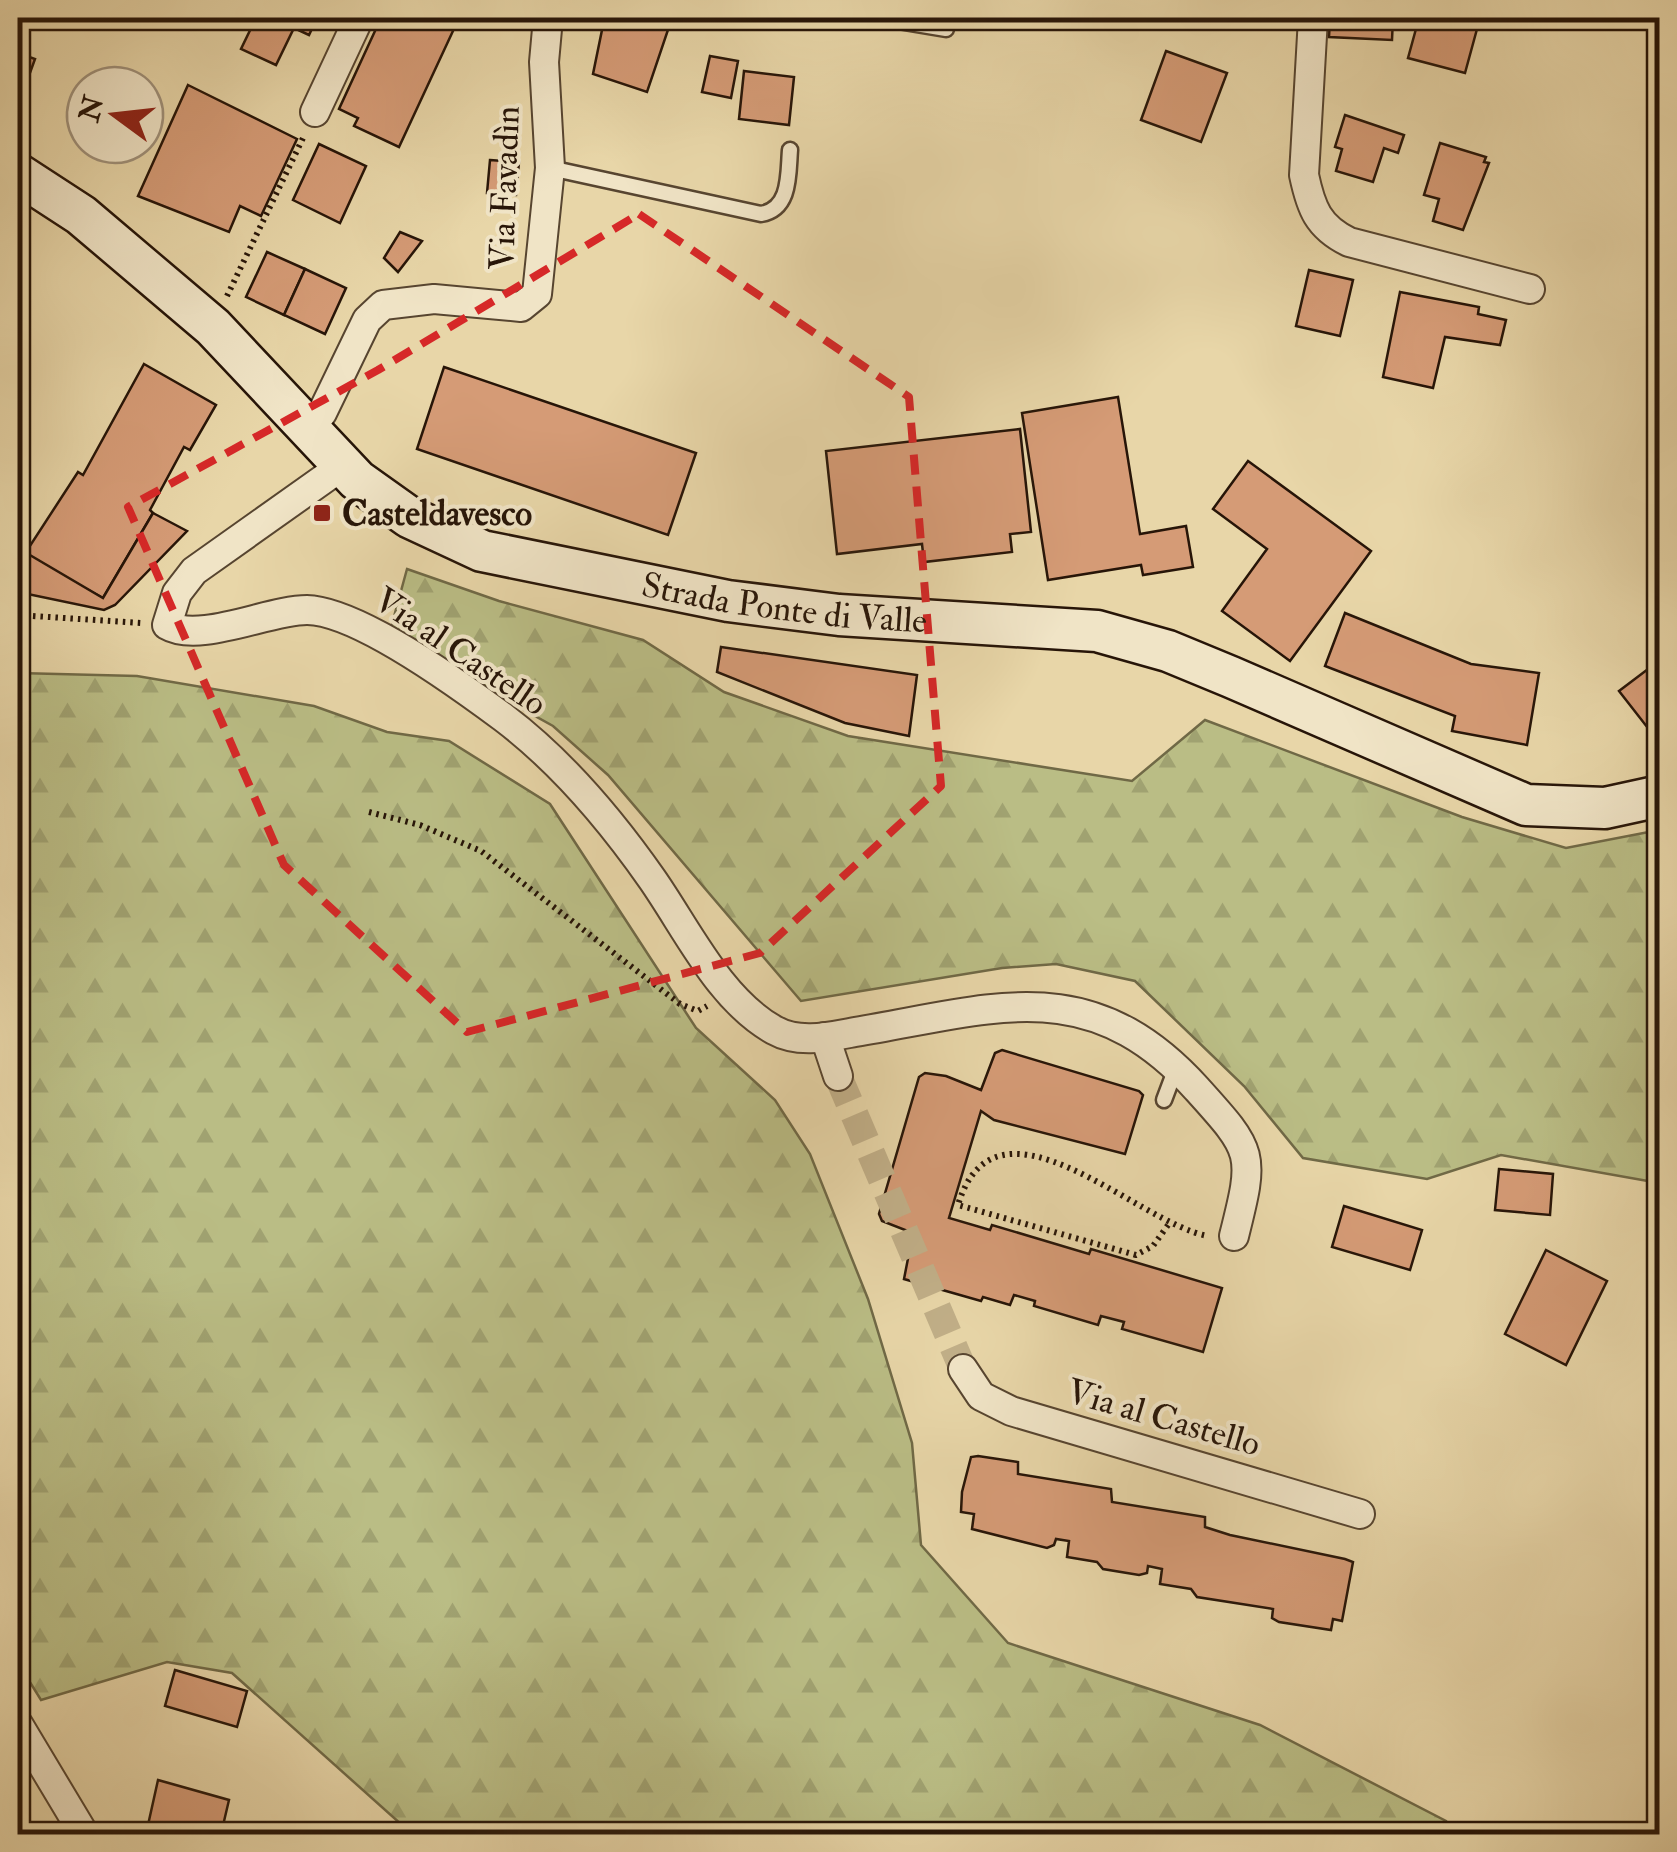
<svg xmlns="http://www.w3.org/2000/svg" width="1677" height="1852" font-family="'IM FELL Double Pica',serif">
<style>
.forest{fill:url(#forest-firs);stroke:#706946;stroke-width:2.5}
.building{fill:#d59b76;stroke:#271508;stroke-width:2.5}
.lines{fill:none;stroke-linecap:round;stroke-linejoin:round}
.street-tunnel{stroke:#c1af88;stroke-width:28;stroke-dasharray:28 14;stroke-linecap:butt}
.lane-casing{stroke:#574530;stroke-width:19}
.street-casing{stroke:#574530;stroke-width:32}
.secondary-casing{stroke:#271508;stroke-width:45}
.path{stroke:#271508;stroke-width:6;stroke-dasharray:2.5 5;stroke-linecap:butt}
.lane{stroke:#f0e4c6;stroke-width:14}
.street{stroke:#f0e4c6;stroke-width:28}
.secondary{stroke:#f0e4c6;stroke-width:40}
.marked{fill:none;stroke:#d62828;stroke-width:8;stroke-dasharray:20 12;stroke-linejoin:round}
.poi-dot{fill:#8f2418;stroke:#f0e4c6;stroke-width:4}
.labels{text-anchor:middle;stroke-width:8;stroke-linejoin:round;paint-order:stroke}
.street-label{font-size:35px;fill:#271508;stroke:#f0e4c6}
.poi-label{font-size:35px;font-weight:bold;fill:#271508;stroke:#f0e4c6;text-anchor:start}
</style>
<defs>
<pattern id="forest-firs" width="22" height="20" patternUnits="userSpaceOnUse" patternTransform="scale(2.5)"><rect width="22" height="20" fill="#babd85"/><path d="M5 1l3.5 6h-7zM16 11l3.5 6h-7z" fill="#a0a271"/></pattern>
</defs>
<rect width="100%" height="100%" fill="#e8d6a8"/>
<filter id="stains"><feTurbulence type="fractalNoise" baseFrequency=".002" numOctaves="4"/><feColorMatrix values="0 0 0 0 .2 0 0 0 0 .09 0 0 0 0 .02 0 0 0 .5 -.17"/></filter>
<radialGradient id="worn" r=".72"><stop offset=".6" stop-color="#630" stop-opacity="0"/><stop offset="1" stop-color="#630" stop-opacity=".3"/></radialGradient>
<g class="forest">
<polygon points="407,569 499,601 643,640 724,692 848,736 1132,781 1205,720 1462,817 1566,848 1659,830 1659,1183 1501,1155 1427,1179 1303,1158 1244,1086 1135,981 1056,964 1002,968 801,1001 608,775 553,726 389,635"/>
<polygon points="18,673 137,676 314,706 387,732 449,741 550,804 696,1028 775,1100 810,1154 868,1299 912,1443 921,1545 1008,1643 1260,1725 1446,1821 1446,1834 412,1834 232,1673 167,1662 41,1700 18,1663"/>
</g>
<g class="building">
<polygon points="256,18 317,18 309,35 294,28 276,65 241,49"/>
<polygon points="381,18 459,18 399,147 354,126 358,118 339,109"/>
<polygon points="584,18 672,18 647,92 593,74 602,30 582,23"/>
<polygon points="1330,18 1393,18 1392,40 1329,37"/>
<polygon points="1419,18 1480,18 1465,73 1408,58"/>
<polygon points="1166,51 1227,73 1201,142 1141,120"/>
<polygon points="18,53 35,59 18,106"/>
<polygon points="710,56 738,61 731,98 702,92"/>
<polygon points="744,71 794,77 789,125 739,119"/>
<polygon points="188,85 297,139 261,216 240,206 229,232 138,196"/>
<polygon points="1345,115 1404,135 1398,153 1384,148 1373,182 1336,171 1342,149 1335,147"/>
<polygon points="1440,143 1486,157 1484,162 1489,163 1463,230 1433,221 1439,199 1424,195"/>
<polygon points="319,144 366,166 340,223 293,200"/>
<polygon points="490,160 519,162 516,195 487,193"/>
<polygon points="400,232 422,241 398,272 384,258"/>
<polygon points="267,252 305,269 284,315 246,297"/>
<polygon points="305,269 346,288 325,334 284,315"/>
<polygon points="1309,270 1353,280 1340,336 1296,326"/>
<polygon points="1400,292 1479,307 1478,314 1506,320 1500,345 1445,337 1433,388 1383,377"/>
<polygon points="144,364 216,405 190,450 184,447 150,510 153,513 103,598 24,555 78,472 83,475"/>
<polygon points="444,367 696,453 668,535 417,449"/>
<polygon points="1118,397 1140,534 1186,526 1193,567 1143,575 1141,565 1048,580 1022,413"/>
<polygon points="1020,429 1031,532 1010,534 1012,552 924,562 922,544 837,554 826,451"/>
<polygon points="1248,461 1371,551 1290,661 1222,611 1267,549 1213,509"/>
<polygon points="153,513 187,531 115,605 104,610 18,592 18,562 23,551 103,598"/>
<polygon points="1345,613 1471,664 1539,673 1527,745 1452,731 1455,716 1325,666"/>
<polygon points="721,647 917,675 909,736 845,723 717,672"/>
<polygon points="1660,660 1660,740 1658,741 1619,691"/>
<polygon points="1002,1050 1139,1091 1143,1095 1125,1154 994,1120 981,1111 949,1218 990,1230 992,1225 1089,1254 1091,1249 1222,1288 1203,1352 1122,1329 1124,1322 1101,1316 1098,1325 1034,1306 1035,1301 1014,1295 1010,1305 983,1297 981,1301 904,1279 913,1233 882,1221 879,1214 919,1077 925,1073 946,1076 981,1090 995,1053"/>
<polygon points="1499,1169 1553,1174 1550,1215 1495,1210"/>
<polygon points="1344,1206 1422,1230 1410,1270 1332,1247"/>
<polygon points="1546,1250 1607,1281 1566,1365 1505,1334"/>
<polygon points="978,1456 1018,1462 1018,1474 1111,1489 1112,1502 1205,1517 1205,1527 1230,1535 1345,1559 1353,1562 1342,1621 1333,1619 1331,1630 1279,1622 1272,1618 1273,1609 1197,1597 1191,1589 1160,1584 1162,1569 1148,1566 1147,1573 1139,1575 1103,1569 1097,1562 1067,1557 1069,1541 1056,1539 1054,1545 1047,1548 972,1529 974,1514 961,1512 962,1492 971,1457"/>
<polygon points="175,1670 247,1691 237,1727 165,1706"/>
<polygon points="158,1780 229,1800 221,1834 146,1834"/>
</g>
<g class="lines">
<polyline class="street-tunnel" points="838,1076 963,1369"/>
<g class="lane-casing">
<g id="lane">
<polyline points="880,18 946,29"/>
<path d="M 550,168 L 761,214 C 791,209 788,174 790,150"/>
<polyline points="1164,1100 1176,1068"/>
</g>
</g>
<g class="street-casing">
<g id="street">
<path d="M 1313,18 L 1304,175 C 1311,208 1318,227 1349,242 L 1530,289"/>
<polyline points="315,112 359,18"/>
<polyline points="306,429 322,413 367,320 383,305 434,299 521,307 537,294 550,168 544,62 548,18"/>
<path d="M 342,466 L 194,571 L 177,593 L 167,625 C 199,644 269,610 307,610 C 358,611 461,686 504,718 C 562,762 610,819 652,879 C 687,929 719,999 774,1030 C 799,1044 828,1037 855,1032 C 994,1009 1089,970 1197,1089 C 1254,1152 1255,1153 1234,1236"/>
<polyline points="825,1037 838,1076"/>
<polyline points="963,1369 981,1396 1011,1411 1360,1514"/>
<polyline points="18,1724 84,1834"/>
</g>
</g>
<g class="secondary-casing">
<g id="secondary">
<path id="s1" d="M 18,174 L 81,215 L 213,327 L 357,480 L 409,517 L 482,551 L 728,601 L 839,615 L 1097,631 L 1168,651 L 1231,677 L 1526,805 L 1605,808 L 1660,796"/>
</g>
</g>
<g class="path">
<polyline points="227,296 304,136"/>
<polyline points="18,615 141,623"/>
<polyline points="369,812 420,825 481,851 680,1004 698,1011 707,1006"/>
<path d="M 1168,1225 L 1153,1246 L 1136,1255 L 958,1205 C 996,1079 1138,1224 1208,1236"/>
</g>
<use href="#lane" class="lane"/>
<use href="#street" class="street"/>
<use href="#secondary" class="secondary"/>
</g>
<path class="marked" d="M 639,214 L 909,397 L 941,786 L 760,953 L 467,1032 L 284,865 L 128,507 L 378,370 Z"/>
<rect class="poi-dot" x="312" y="503" width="20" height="20" rx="5"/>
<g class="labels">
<g class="street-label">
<text transform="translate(504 188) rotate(-88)" y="12">Via Favadìn</text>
<text dy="12" stroke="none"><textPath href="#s1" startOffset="910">Strada Ponte di Valle</textPath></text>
<text transform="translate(461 651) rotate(34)" y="12">Via al Castello</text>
<text transform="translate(1164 1417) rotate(16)" y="12">Via al Castello</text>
</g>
<g class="poi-label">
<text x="342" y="525">Casteldavesco</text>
</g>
</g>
<rect width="1677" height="1852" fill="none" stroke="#e8d6a8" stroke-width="60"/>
<rect x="20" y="20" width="1637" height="1812" fill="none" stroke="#271508" stroke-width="5"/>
<rect x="30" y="30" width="1617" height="1792" fill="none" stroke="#271508" stroke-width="2.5"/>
<g transform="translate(115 115) rotate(285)"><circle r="48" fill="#f0e4c6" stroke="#a0917a" stroke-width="2.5"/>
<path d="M0-8L18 38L0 25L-18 38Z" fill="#8f2418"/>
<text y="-15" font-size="28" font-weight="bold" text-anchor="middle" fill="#271508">N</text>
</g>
<rect width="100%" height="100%" filter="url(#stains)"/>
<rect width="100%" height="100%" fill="url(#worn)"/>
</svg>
